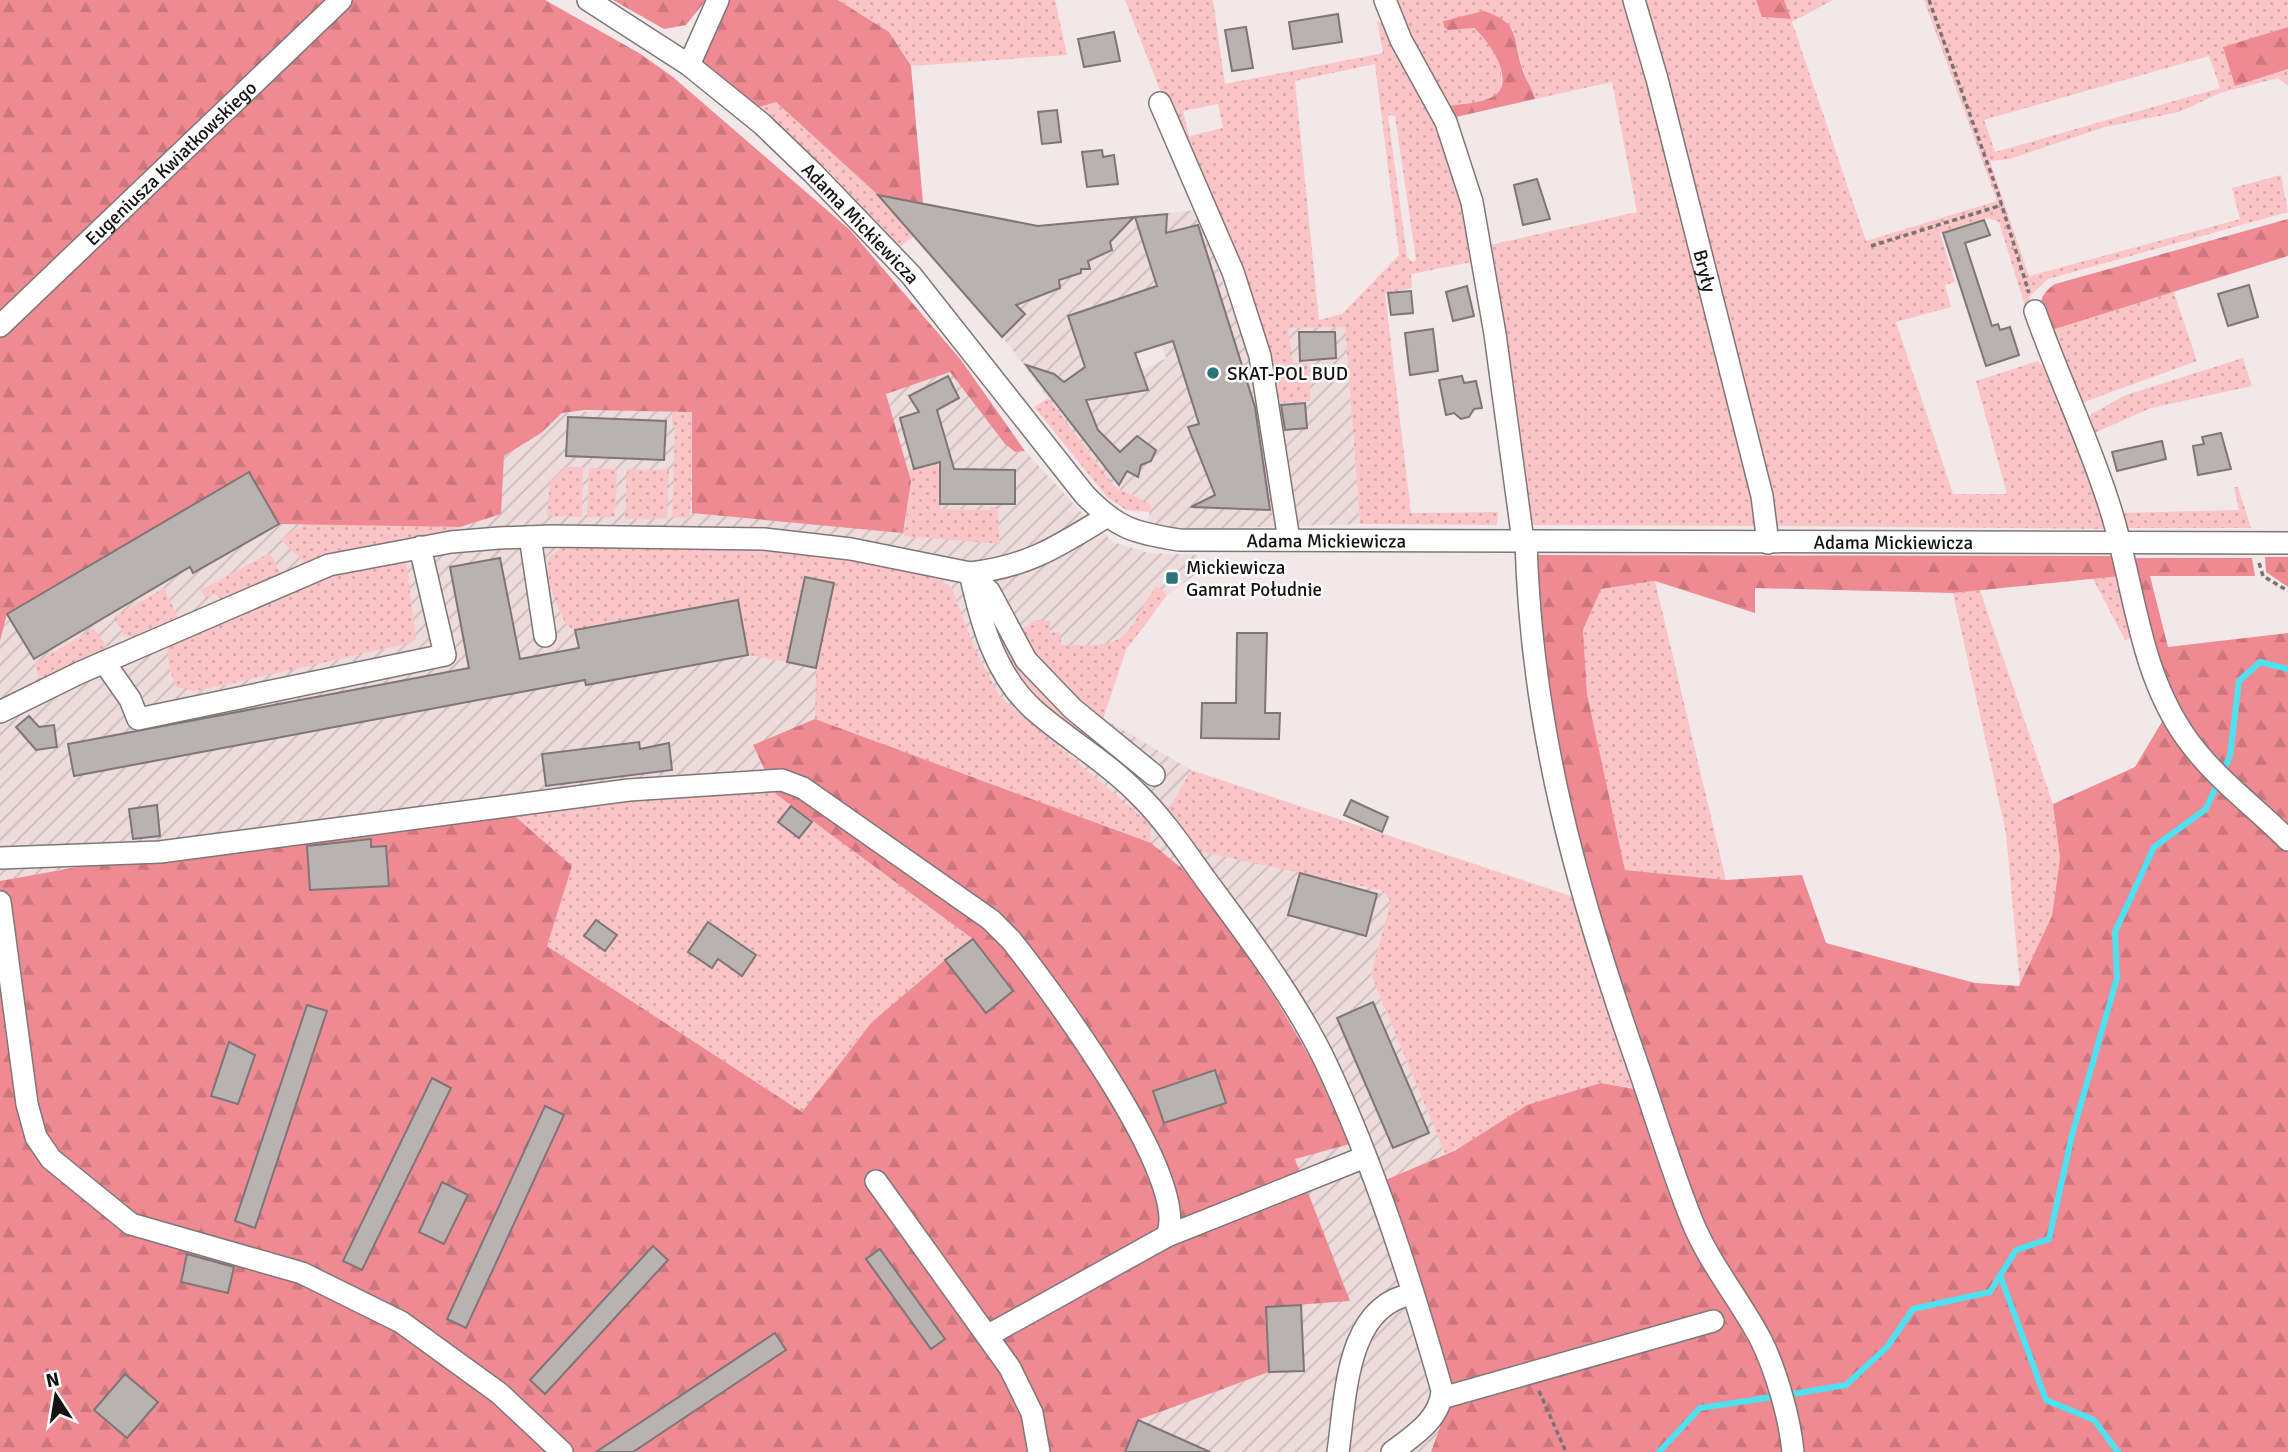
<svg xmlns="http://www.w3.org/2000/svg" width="2288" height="1452" font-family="Signika,sans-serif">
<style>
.industrial{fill:url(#industrial-furrows);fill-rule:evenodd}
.green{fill:url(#green-dots);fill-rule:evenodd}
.forest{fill:url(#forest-firs)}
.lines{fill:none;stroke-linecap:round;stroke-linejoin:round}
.stream{stroke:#4de1f1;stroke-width:6}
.building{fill:#bab1b1;stroke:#7e7676;stroke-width:2}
.minor-casing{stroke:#7f7777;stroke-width:24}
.path{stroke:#7a7374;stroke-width:3.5;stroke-dasharray:5 3.5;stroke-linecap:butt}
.minor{stroke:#fff;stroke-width:21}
.poi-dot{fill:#2a737c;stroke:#fff;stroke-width:2.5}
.labels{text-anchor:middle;stroke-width:5;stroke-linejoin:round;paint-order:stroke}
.street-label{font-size:19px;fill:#141111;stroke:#fff}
.poi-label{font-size:19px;fill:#141111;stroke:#fff;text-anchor:start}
</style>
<defs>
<pattern id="industrial-furrows" width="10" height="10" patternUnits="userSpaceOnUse" patternTransform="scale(1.75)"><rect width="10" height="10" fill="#eedbdc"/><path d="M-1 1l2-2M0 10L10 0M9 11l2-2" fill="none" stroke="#cbbbbc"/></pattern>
<pattern id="green-dots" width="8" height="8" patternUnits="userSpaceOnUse" patternTransform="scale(1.75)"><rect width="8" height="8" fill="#fbc5c7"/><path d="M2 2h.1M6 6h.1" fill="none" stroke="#d6a8aa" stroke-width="1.8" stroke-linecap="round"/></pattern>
<pattern id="forest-firs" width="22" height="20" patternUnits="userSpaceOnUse" patternTransform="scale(1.75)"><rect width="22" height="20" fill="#f08a92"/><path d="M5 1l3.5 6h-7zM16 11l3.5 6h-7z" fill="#cd767d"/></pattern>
</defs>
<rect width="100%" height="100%" fill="#f2e8e9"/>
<g class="industrial">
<path d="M 878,195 L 1038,226 L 1198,210 L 1240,332 L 1258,328 L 1345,327 L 1360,524 L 1163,530 L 1147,526 L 1151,504 L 1115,487 L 1102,472 L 1012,349 ZM 1149,305 L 1166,358 L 1148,368 L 1100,379 Z"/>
<polygon points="950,372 1005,444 1015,452 1025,451 1082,513 1113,542 1148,553 1198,555 1197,573 1167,595 1126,650 1103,718 1191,770 1169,809 1381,891 1391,901 1371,974 1445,1154 1376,1184 1449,1402 1431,1452 1125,1452 1138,1420 1269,1372 1266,1307 1301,1305 1295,1158 1350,1144 1313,1063 1274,996 1197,881 753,746 776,794 973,939 1013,991 986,1013 946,960 160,852 0,881 0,641 7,614 249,472 279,524 460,527 501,514 504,456 541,433 562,413 885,394"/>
</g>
<g class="green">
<polygon points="838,0 1055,0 1067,55 911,66 889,32"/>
<path d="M 1125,0 L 1213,0 L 1225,84 L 1383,53 L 1377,21 L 1388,26 L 1447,138 L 1477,261 L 1411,274 L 1412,288 L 1385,293 L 1411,513 L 1498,512 L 1497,525 L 1360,524 L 1345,327 L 1288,328 L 1293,363 L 1308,364 L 1311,401 L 1276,403 L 1278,514 L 1270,515 L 1254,380 L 1240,332 L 1253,329 ZM 1375,64 L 1399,255 L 1342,314 L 1319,320 L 1295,81 ZM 1218,104 L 1223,128 L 1189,136 L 1183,111 ZM 1388,115 L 1395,116 L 1416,260 L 1412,262 L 1407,256 Z"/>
<path d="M 1393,0 L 1629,0 L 1735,411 L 1757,526 L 1531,525 L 1490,245 L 1637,212 L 1612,82 L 1535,99 L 1521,64 L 1513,29 L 1447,19 L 1443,21 L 1444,27 C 1453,27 1468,25 1476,30 C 1492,39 1514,84 1493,97 C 1483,103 1462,104 1450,107 L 1477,180 L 1478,183 L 1471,185 Z"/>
<path d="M 1638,0 L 1756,0 L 1762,17 L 1790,19 L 1784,0 L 1833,0 L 1792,22 L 1866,241 L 1997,201 L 1924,0 L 2288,0 L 2288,27 L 2224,47 L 2236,86 L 2288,69 L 2288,86 L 2278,78 L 2220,93 L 2179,112 L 2105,127 L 2010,159 L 1990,161 L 2029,276 L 2240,219 L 2232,188 L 2281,175 L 2288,212 L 2048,279 L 2029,297 L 2048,362 L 2040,355 L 1999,222 L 1987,218 L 1940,233 L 1955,282 L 1945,285 L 1951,307 L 1896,322 L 1953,494 L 2007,494 L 1976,381 L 2038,361 C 2059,384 2116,500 2106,529 L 1777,526 L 1769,505 L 1670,109 ZM 2209,56 L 2220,88 L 1995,152 L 1984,120 Z"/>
<polygon points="776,102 878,195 914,236 897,249 831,173 756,108"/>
<polygon points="2173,290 2197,361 2081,403 2045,332"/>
<polygon points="2243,358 2252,386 2151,408 2094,433 2118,513 2239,510 2234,487 2238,487 2251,528 2123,528 2087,429 2091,414 2126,395"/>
<polygon points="1048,398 1115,487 1151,504 1150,512 1126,510 1107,497 1034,407"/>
<polygon points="672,412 693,412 690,518 672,517 675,426 672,425"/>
<polygon points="937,465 940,469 940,509 990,510 990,507 997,507 1000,544 904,536 911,481 908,471"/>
<polygon points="565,467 583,467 582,517 547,516 550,482"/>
<polygon points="589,468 617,469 615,517 587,517"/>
<polygon points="627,469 669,470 667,518 625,519"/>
<polygon points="305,524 460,527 308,566 280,539"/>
<path d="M 565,545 L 747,545 L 845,552 L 927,571 L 952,588 L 975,650 L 1000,697 L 1150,824 L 1151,843 L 815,719 L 816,668 L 834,583 L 805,577 L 787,662 L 748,655 L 737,600 L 575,630 L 567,626 C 556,605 544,580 549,557 Z"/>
<polygon points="270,553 282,576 221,600 215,594 206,598 201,590"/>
<polygon points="406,559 416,639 410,643 220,686 194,691 176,687 169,667 167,644 322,577"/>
<polygon points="2120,576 2135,636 2125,640 2092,577"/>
<polygon points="1655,581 1726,880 1625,870 1587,694 1583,630 1601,589"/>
<path d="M 1157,586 L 1167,595 L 1126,650 L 1103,719 C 1069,693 1043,667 1018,632 L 1035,620 L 1050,621 L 1050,633 L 1060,632 L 1061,645 C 1079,645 1113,649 1126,633 C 1139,619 1144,600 1157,586 Z"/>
<polygon points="164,588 178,617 130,637 123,634 114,617"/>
<polygon points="1980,590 2053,804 2060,858 2052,916 2020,986 2006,833 1953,593"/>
<polygon points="991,624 1134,773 1137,781 1048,711 1007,666"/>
<polygon points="94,628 107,647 41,681 34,664"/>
<polygon points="1191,770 1571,896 1633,1088 1601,1083 1445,1154 1371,974 1391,901 1381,890 1197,851 1169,809"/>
<polygon points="773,786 973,939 872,1022 802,1112 547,946 572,866 511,813 654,794"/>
</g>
<g class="forest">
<polygon points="0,0 545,0 639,53 673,77 850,230 961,360 1025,451 1015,452 1005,444 950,372 886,394 911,481 903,533 692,513 692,412 586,410 562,413 541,433 504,456 501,514 460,527 279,524 249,473 7,614 0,641"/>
<polygon points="613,0 706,0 686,25 664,29"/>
<polygon points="727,0 838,0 889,32 911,66 923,203 878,195 776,102 756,108 698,63"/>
<polygon points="1756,0 1784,0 1791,19 1762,17"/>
<path d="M 1484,11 C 1521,24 1512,36 1522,68 C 1525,79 1532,87 1535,99 L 1456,117 L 1449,106 C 1462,104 1483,103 1494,96 C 1517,81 1488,39 1474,28 L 1448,30 L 1444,27 L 1443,21 Z"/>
<polygon points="2288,27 2288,69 2235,86 2223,47"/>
<path d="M 2288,219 L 2288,256 L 2045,332 C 2040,311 2035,297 2055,284 Z"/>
<polygon points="1535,555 2115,556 2120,576 1953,593 1755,588 1755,613 1655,581 1601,589 1583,630 1587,694 1625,870 1726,880 1802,875 1826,943 1975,983 2019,986 2052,916 2060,858 2053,804 2135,767 2166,715 2288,844 2288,1452 1431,1452 1449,1402 1376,1184 1456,1150 1527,1105 1601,1083 1646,1091 1579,857 1539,655"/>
<polygon points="2265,557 2288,557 2288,587 2266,572"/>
<path d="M 2132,558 L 2252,558 L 2255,576 L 2150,576 L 2168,647 L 2288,633 L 2288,830 C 2245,791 2196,751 2170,698 C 2148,655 2142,604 2132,558 Z"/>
<polygon points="815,719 1151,843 1197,881 1274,996 1313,1063 1350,1144 1295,1159 1350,1301 1267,1307 1269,1372 1138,1420 1125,1452 0,1452 0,881 160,852 502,805 572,866 547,946 802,1112 872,1022 945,960 986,1013 1013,991 973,939 776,794 753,745"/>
</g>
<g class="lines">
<g class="stream">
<polyline points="2000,1275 2046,1400 2094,1420 2118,1452"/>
<polyline points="1786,1395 1846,1385 1887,1347 1913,1309 1990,1292 2016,1250 2049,1239 2072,1135 2117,978 2115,932 2154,847 2206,809 2230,756 2239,681 2260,662 2288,669"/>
<polyline points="1659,1452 1700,1408 1773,1397"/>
</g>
</g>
<g class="building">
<polygon points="1338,14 1342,42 1293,49 1289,22"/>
<polygon points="1246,27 1253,68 1232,71 1225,30"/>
<polygon points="1114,32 1120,61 1084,67 1078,39"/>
<polygon points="1057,110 1061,142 1042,144 1038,112"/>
<polygon points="1102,150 1103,157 1114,155 1118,184 1087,187 1082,152"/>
<polygon points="1537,179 1550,219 1523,225 1514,185"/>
<polygon points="878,195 1038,226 1134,217 1110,242 1112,250 1088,261 1090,269 1081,269 1081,273 1059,280 1060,288 1016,305 1025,314 1002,337"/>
<polygon points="1167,214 1166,233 1198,225 1255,407 1270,510 1191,507 1215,495 1188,427 1199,424 1173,341 1135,353 1148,390 1086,400 1098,430 1120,452 1137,436 1156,450 1151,461 1141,465 1138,477 1127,471 1119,485 1026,365 1054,374 1064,382 1085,367 1068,316 1157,286 1135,217"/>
<polygon points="1984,220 1990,235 1965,243 1992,326 1998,324 2000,330 2010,327 2019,355 1986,366 1943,233"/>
<polygon points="2249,285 2258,317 2228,326 2218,294"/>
<polygon points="1467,286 1474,316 1453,321 1446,292"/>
<polygon points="1411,291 1413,313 1391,315 1388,293"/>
<polygon points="1433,329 1438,371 1410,375 1405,333"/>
<polygon points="1299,332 1335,332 1336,358 1300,361"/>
<polygon points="948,376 959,398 937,410 954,469 1015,470 1015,504 940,504 940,462 914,469 900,418 919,412 909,396"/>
<polygon points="1462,376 1464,383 1476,381 1482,408 1474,409 1469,417 1461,419 1454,413 1446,415 1439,380"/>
<polygon points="1305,403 1307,428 1285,430 1281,405"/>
<polygon points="568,417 666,421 664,460 566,456"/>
<polygon points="2221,433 2231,469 2198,475 2193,446 2204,444 2202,437"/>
<polygon points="2162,441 2166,459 2117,471 2112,452"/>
<polygon points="249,472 279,524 193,573 190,567 34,659 7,614"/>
<polygon points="500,558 520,659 579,648 575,630 738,600 748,655 586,685 585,680 74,776 68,744 469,668 450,567"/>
<polygon points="805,577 834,583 816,668 787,662"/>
<polygon points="1237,633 1267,633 1265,713 1280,713 1279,739 1201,738 1202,703 1236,703"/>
<polygon points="29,716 39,727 54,725 57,747 36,750 16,727"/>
<polygon points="639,742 640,749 669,743 672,770 546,786 542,754"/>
<polygon points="1351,800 1388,817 1382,832 1344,815"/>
<polygon points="157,805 160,836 133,839 129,809"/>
<polygon points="791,806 812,822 799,838 778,822"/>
<polygon points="371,839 371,847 386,846 389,886 310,890 307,846"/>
<polygon points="1300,873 1377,894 1366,936 1288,915"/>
<polygon points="596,920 617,935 605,951 584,936"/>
<polygon points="708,922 756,955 742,976 718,959 712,968 688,952"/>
<polygon points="973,939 1013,991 986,1013 945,960"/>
<polygon points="1373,1002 1429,1133 1393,1148 1337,1018"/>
<polygon points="307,1005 327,1011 255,1228 235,1221"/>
<polygon points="229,1042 255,1055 238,1104 211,1096"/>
<polygon points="1215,1070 1226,1103 1164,1123 1153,1091"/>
<polygon points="432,1078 451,1088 362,1270 343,1261"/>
<polygon points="545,1106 564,1115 466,1328 447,1319"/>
<polygon points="442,1182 468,1195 444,1244 419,1232"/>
<polygon points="653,1246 668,1260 545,1394 530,1380"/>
<polygon points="880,1249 945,1339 931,1349 866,1259"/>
<polygon points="187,1254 234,1267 228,1293 181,1282"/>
<polygon points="1301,1305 1304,1371 1269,1372 1266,1307"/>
<polygon points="775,1333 786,1350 633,1452 596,1452"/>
<polygon points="125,1374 158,1402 127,1438 94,1410"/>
<polygon points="1138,1420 1210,1452 1125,1452"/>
</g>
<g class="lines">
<g class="minor-casing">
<g id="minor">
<path id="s1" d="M 588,0 L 689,65 L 762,124 L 813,173 L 911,275 L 1084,494 C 1116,528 1134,533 1179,540 L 2288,543"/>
<polyline points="1385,0 1401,40 1446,122 1472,202 1495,334 1523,541"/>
<path id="s2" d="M 1634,0 L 1657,79 L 1762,496 L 1768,543"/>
<polyline points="689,65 718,0"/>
<polyline points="1160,103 1233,272 1260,356 1289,540"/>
<path d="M 2035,311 C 2059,380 2091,444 2112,514 C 2135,590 2139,672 2187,739 C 2214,777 2255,807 2288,840"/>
<path id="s3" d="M 0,326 L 341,0"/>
<path d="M 1106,517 C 1057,547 1029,566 970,573 C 981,623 995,675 1034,710 C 1067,739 1107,762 1137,793 C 1163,818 1185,851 1206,880 C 1248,937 1294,997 1325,1061 C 1375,1167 1410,1278 1442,1390 C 1441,1419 1413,1436 1392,1452"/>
<polyline points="530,537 545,636"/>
<path d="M 1526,541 C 1531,728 1577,891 1638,1066 C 1656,1118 1672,1171 1692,1221 C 1709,1263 1740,1300 1761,1340 C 1776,1370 1790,1419 1793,1452"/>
<polyline points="104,662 130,699 138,719 445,655 420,547"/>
<polyline points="0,712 79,673 329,565 451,542 499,538 551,536 764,539 851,549 970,573 989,591 1026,660 1073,709 1154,775"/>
<path d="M 0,858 L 160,852 L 629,790 L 782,780 L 803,788 L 991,920 L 1011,940 C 1049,988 1192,1179 1167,1236 L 987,1336"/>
<polyline points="0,902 27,1104 36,1137 51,1159 131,1224 302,1273 401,1322 499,1393 562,1452"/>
<polyline points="876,1181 1010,1368 1032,1413 1039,1452"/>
<polyline points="1167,1236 1365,1157"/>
<polyline points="1442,1398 1713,1321"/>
<path d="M 1338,1452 C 1346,1398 1345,1305 1413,1294"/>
</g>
</g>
<g class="path">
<polyline points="1929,0 1997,190 2029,293"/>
<polyline points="1871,246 2002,205"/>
<polyline points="2259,563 2263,576 2288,591"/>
<polyline points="1539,1391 1566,1452"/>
</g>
<use href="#minor" class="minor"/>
</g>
<g class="poi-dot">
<circle cx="1213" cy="373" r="7"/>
<rect x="1165" y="571" width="14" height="14" rx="3.5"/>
</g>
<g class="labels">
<g class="street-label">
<text dy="7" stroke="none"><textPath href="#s3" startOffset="236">Eugeniusza Kwiatkowskiego</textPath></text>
<text dy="7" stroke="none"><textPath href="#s1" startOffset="354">Adama Mickiewicza</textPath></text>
<text dy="7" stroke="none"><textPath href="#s2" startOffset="280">Bryły</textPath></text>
<text dy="7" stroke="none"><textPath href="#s1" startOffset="961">Adama Mickiewicza</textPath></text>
<text dy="7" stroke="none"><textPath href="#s1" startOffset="1528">Adama Mickiewicza</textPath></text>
</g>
<g class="poi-label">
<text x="1227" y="380">SKAT-POL BUD</text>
<text x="1186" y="574">Mickiewicza<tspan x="1186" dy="22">Gamrat Południe</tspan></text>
</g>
</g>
<g transform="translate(56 1396) rotate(348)" stroke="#ffffff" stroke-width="5" paint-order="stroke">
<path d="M0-5L12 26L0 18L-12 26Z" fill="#141111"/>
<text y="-10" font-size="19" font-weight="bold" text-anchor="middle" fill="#141111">N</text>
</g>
</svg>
